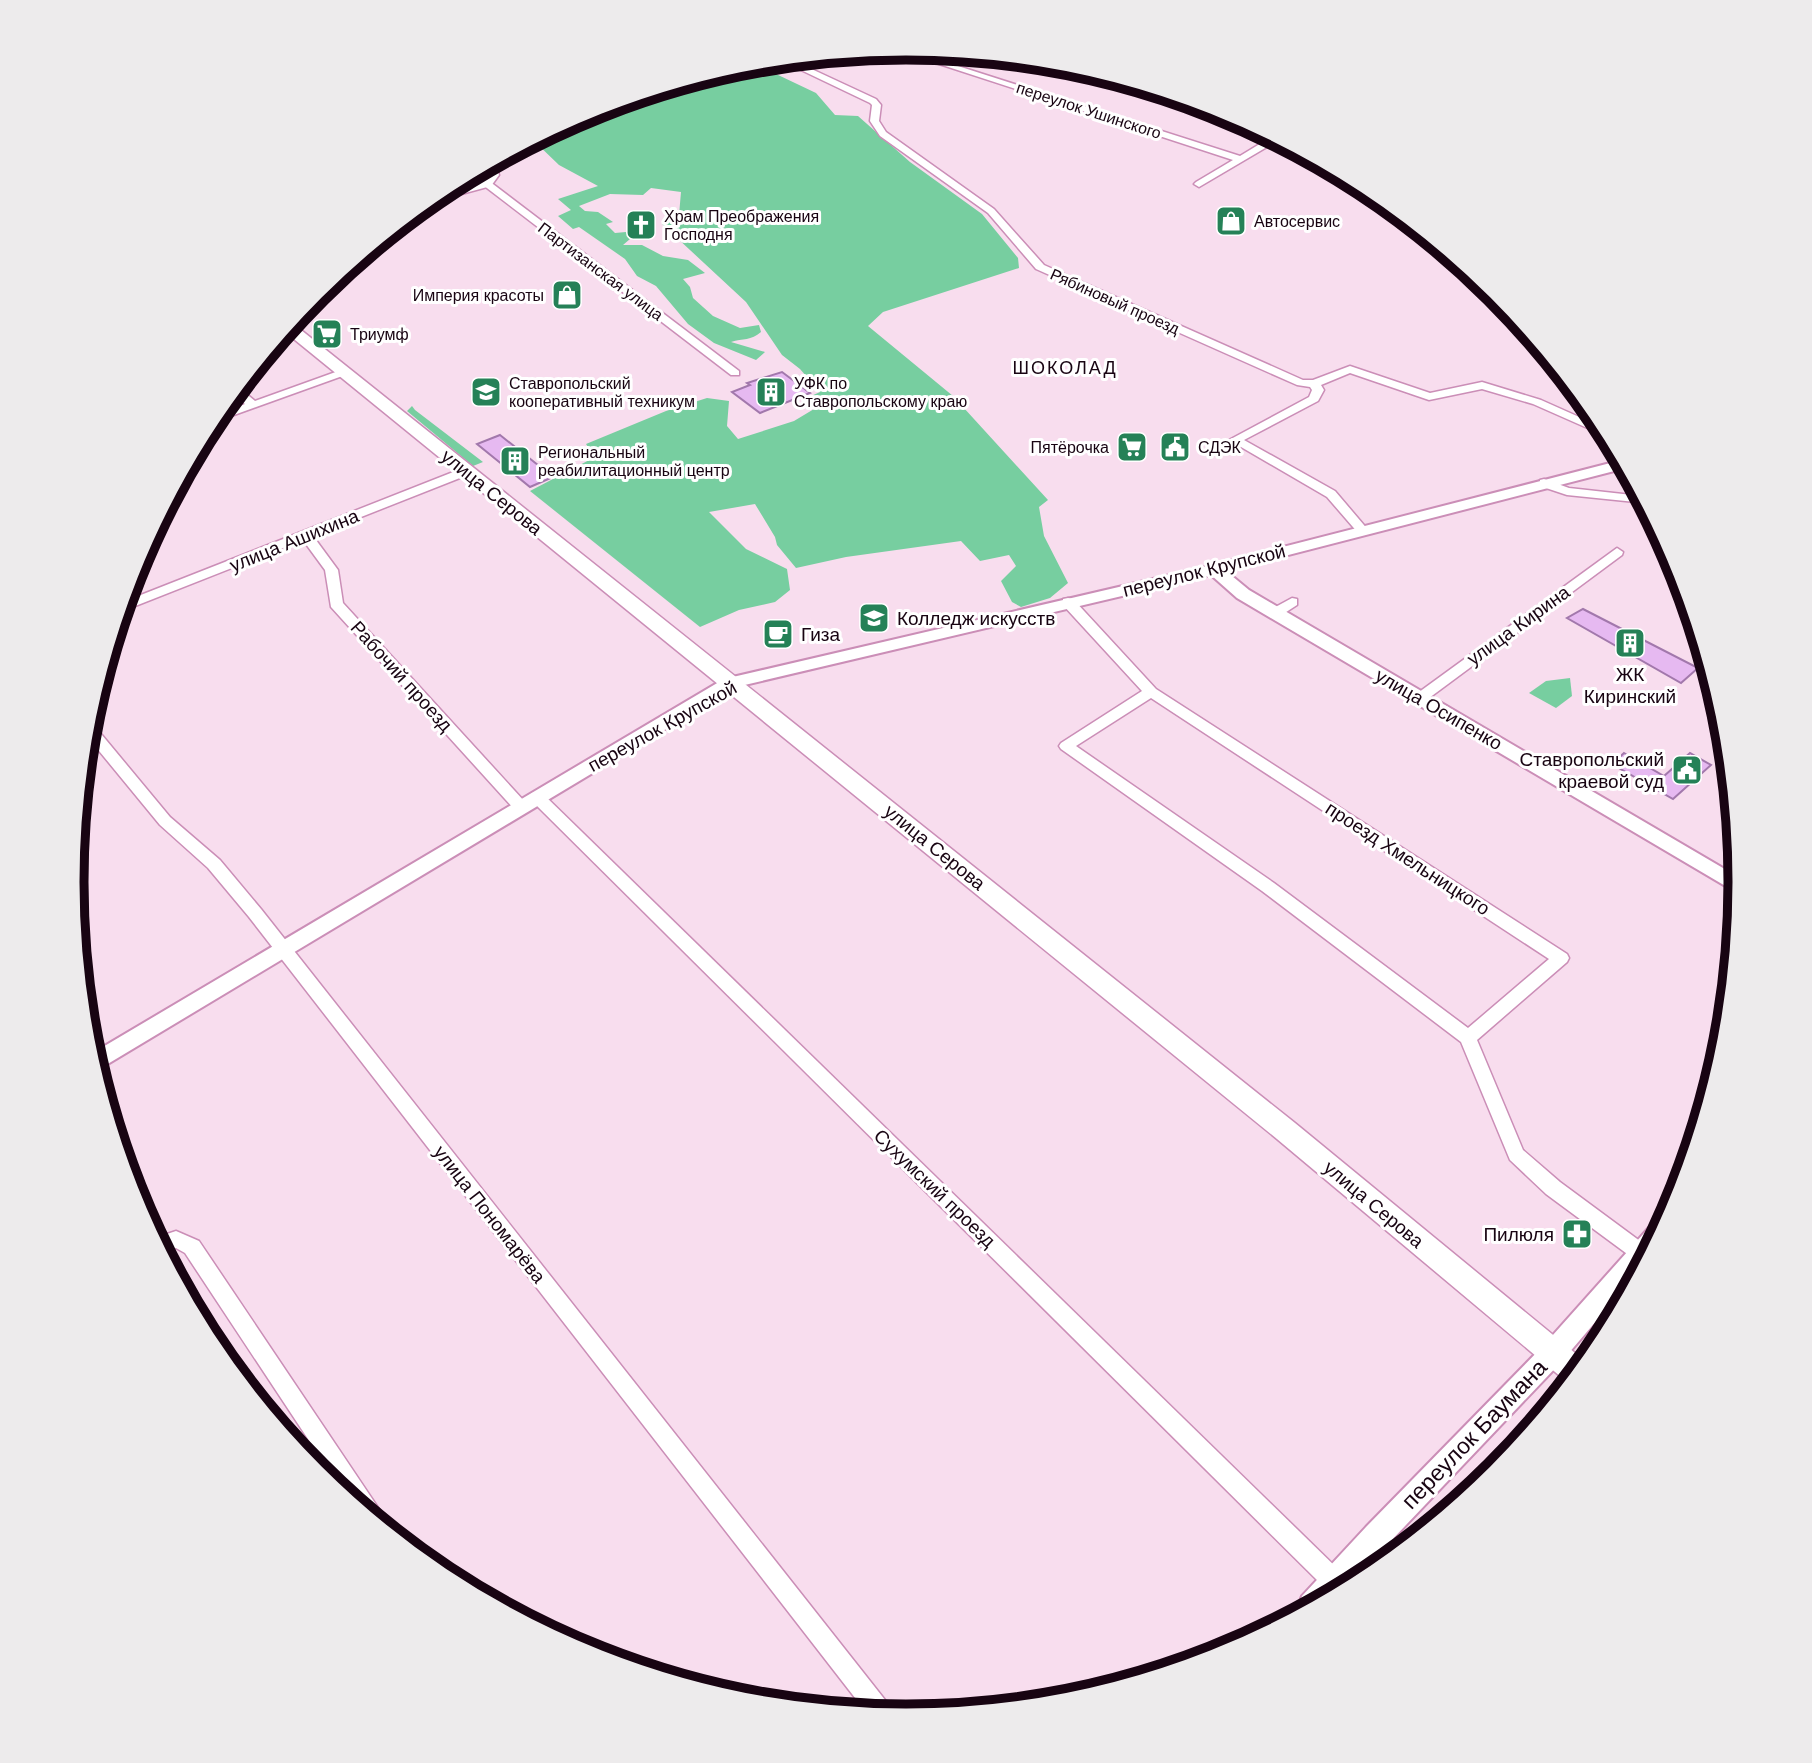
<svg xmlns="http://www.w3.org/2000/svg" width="1812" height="1763" font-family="Arial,sans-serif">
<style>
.green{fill:#77cea0}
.building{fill:#e6b9f1;stroke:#a278ac;stroke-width:2}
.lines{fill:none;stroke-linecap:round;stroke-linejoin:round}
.minor-casing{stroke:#cb8eb7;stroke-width:3}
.tertiary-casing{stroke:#cb8eb7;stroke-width:4}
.secondary-casing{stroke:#cb8eb7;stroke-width:3}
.minor{fill:#fff;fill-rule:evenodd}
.tertiary{fill:#fff;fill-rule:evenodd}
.secondary{fill:#fff;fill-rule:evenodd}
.labels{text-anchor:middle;stroke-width:6;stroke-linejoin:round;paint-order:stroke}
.far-street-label{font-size:16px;fill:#180412;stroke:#fff}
.far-poi-label{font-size:16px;fill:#180412;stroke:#fff;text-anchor:start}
.far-neighbourhood-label{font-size:18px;letter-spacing:2px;fill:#180412;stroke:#fff}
.street-label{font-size:19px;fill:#180412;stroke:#fff}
.poi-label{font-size:19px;fill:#180412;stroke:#fff;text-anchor:start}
.near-street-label{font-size:23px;fill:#180412;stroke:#fff}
.rim{fill:none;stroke:#180412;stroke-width:9}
</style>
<rect width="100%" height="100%" fill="#f8ddee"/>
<g class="green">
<path d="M 765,65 L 776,74 L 816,93 L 835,115 L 858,116 L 910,162 L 982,214 L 1018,258 L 1019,268 L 883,312 L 868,326 L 953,396 L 1048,500 L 1039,507 L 1044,536 L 1068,583 L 1050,598 L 1021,607 L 1012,602 L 1001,581 L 1016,566 L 1009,555 L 980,561 L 961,541 L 846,557 L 796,568 L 777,545 L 775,537 L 755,504 L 709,512 L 746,549 L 787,569 L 790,590 L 775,602 L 739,610 L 700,627 L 530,491 L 595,457 L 586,444 L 666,411 L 707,398 L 729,401 L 727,426 L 738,439 L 794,421 L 819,406 L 809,397 L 820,392 L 800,369 L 782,355 L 746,302 L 662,224 L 679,215 L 681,192 L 651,188 L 643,195 L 610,194 L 579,206 L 585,211 L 598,212 L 613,222 L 606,224 L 615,233 L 626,232 L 630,239 L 623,245 L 642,245 L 663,256 L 688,260 L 705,273 L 683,279 L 690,287 L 693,298 L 713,316 L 740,328 L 759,325 L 761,332 C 751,341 743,338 731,342 L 765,352 L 756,360 L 714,343 L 688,324 L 656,286 L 637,276 L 625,259 L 579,227 L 573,229 L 558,216 L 571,210 L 558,199 L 598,186 L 559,165 L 533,140 L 587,111 L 719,71 L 745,70 Z"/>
<polygon points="412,406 415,410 483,462 473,466 407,411"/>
<polygon points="1570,678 1572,696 1556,708 1529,693 1546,681"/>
</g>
<g class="building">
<polygon points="782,372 810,393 760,413 732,392 750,385 747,383"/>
<polygon points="500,435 553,477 530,487 477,444"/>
<polygon points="1583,609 1698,668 1681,683 1567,618"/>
<polygon points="1624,753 1664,776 1690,753 1711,765 1673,799 1612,764"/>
</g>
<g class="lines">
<g class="minor-casing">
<g id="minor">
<polygon points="790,59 876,99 881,105 879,121 886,132 994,209 1044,265 1303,380 1313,380 1350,366 1430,393 1482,382 1541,400 1606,429 1610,438 1533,404 1482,389 1429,400 1350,373 1321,385 1324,390 1318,401 1244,440 1335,491 1369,531 1367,534 1359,534 1327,497 1229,440 1309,397 1312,390 1310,387 1297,385 1036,269 988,213 880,136 870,121 872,105 870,103 780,60"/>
<polygon points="936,59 1240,156 1273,136 1279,140 1199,187 1194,184 1196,182 1233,160 936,63"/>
<polygon points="483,181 489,181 739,371 739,375 731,375 483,185"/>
<polygon points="344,369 348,370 348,374 209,424 214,416 245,404 232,394 238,387 255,401"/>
<polygon points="466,467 470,468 470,474 313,536 338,570 343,603 525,802 528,806 525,810 515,810 331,607 325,570 303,540 120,612 123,602"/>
<polygon points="1544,479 1569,488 1641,496 1645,503 1567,495 1540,486 1540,480"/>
<polygon points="1617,548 1623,552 1622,555 1425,701 1415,701 1413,698 1415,695"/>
<path d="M 1068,598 L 1073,599 L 1156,689 L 1567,954 L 1569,958 L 1567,962 L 1477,1040 L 1523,1150 L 1560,1182 L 1648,1247 L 1650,1251 L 1645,1260 L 1634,1259 L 1546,1194 L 1510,1160 L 1461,1042 L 1262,891 L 1061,749 L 1059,746 L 1061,743 L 1142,691 L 1063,605 L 1063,599 ZM 1151,698 L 1549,959 L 1468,1028 L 1274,883 L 1076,746 Z"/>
<polygon points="1292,598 1297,599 1297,605 1280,616 1270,616 1270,610"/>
<polygon points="88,721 92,723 170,817 220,860 261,909 889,1705 892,1714 866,1712 249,917 208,868 160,825 86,735"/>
<polygon points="537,792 542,793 1341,1572 1344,1580 1341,1588 1333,1591 1325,1588 532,801 529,797 532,793"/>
<polygon points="176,1231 199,1241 379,1509 382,1516 379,1523 345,1495 185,1253 176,1248 163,1252 155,1238"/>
<polygon points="1375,1525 1383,1528 1403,1548 1387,1561 1367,1544 1364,1536 1367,1528"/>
</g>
</g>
<g class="tertiary-casing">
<g id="tertiary">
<polygon points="1622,460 1626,468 1226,571 1249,590 1740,878 1739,894 1237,598 1211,575 736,687 96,1071 91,1054 724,679 1213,565"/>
<polygon points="1661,1220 1666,1222 1638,1272 1562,1361 1347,1587 1301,1612 1298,1606 1302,1596 1366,1527 1544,1345 1653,1223"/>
</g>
</g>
<g class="secondary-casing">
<g id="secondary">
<polygon points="494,160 499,175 491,186 421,205 434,195 481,180 485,175 483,166"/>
<polygon points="291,322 1295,1123 1586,1362 1569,1382 1567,1382 1277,1139 284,331"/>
</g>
</g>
<use href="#minor" class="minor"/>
<use href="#tertiary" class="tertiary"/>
<use href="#secondary" class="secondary"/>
</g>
<defs>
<g id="shop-square" transform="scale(1.575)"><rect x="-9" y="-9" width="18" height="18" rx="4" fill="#258157" stroke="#fff"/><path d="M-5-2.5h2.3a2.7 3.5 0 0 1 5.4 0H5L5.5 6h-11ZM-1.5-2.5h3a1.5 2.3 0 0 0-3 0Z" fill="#fff"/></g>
<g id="church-square" transform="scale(1.575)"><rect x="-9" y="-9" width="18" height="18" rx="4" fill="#258157" stroke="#fff"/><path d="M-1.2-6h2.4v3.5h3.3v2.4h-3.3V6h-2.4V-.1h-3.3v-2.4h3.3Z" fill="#fff"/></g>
<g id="supermarket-square" transform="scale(1.575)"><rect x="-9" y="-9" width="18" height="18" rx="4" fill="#258157" stroke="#fff"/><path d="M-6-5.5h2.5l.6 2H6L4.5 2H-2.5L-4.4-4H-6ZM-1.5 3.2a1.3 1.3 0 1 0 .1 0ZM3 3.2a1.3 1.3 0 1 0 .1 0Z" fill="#fff"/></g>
<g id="university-square" transform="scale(1.575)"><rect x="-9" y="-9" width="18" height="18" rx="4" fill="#258157" stroke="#fff"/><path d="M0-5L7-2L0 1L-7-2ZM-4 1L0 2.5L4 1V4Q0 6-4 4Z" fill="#fff"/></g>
<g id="building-square" transform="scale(1.575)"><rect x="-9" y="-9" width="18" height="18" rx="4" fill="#258157" stroke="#fff"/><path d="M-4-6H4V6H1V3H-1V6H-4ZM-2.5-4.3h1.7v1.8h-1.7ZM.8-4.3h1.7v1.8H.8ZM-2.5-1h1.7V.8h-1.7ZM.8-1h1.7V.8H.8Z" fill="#fff"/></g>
<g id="civic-square" transform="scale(1.575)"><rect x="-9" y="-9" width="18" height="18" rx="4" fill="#258157" stroke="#fff"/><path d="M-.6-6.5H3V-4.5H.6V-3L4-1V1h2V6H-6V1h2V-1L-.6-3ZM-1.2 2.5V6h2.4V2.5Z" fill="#fff"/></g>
<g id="cafe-square" transform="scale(1.575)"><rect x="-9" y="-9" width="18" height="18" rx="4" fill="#258157" stroke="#fff"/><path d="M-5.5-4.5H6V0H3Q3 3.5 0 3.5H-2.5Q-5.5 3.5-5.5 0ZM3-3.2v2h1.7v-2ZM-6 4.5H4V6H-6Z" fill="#fff"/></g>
<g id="pharmacy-square" transform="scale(1.575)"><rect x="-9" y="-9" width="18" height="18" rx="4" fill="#258157" stroke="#fff"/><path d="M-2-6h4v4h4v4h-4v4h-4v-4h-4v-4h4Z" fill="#fff"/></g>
</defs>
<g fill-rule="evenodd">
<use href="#shop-square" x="1231" y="221"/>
<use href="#church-square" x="641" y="225"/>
<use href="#shop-square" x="567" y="295"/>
<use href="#supermarket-square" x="327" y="334"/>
<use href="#university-square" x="486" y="392"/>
<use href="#building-square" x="771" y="392"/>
<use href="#supermarket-square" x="1132" y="447"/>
<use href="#civic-square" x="1175" y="447"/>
<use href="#building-square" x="515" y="461"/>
<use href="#university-square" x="874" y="618"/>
<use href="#cafe-square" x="778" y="634"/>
<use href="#building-square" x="1630" y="643"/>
<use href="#civic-square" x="1687" y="770"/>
<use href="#pharmacy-square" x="1577" y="1234"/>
</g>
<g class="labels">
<g class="far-street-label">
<text transform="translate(1089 110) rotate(18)" y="6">переулок Ушинского</text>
<text transform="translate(601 271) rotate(37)" y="6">Партизанская улица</text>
<text transform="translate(1115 301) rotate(24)" y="6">Рябиновый проезд</text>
</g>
<g class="far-poi-label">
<text x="664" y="222">Храм Преображения<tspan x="664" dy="18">Господня</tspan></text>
<text x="1254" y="227">Автосервис</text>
<text x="544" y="301" text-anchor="end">Империя красоты</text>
<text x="350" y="340">Триумф</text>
<text x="509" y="389">Ставропольский<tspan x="509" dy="18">кооперативный техникум</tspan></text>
<text x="794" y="389">УФК по<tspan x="794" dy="18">Ставропольскому краю</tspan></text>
<text x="1109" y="453" text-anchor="end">Пятёрочка</text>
<text x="1198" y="453">СДЭК</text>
<text x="538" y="458">Региональный<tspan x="538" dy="18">реабилитационный центр</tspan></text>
</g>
<g class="far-neighbourhood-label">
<text x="1065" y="374">ШОКОЛАД</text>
</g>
<g class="street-label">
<text transform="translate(492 492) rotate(39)" y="7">улица Серова</text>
<text transform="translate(294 540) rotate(-22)" y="7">улица Ашихина</text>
<text transform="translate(1204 570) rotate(-14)" y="7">переулок Крупской</text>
<text transform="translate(1518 625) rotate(-36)" y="7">улица Кирина</text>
<text transform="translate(402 676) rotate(48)" y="7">Рабочий проезд</text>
<text transform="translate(1439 709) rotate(30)" y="7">улица Осипенко</text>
<text transform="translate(662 726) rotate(-29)" y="7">переулок Крупской</text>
<text transform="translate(935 847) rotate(39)" y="7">улица Серова</text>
<text transform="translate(1408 858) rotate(33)" y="7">проезд Хмельницкого</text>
<text transform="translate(935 1188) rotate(44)" y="7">Сухумский проезд</text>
<text transform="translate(1374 1204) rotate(40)" y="7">улица Серова</text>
<text transform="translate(490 1214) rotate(52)" y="7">улица Пономарёва</text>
</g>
<g class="poi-label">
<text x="897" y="625">Колледж искусств</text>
<text x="801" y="641">Гиза</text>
<text x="1630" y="681" text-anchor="middle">ЖК<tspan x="1630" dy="22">Киринский</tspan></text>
<text x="1664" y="766" text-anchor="end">Ставропольский<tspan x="1664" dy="22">краевой суд</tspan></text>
<text x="1554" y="1241" text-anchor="end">Пилюля</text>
</g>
<g class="near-street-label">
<text transform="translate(1474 1434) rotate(-46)" y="8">переулок Баумана</text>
</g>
</g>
<path d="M0 0H1812V1763H0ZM84 882a822 822 0 1 1 1644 0a822 822 0 1 1-1644 0Z" fill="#edebec" fill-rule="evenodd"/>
<path class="rim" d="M84 882a822 822 0 1 1 1644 0a822 822 0 1 1-1644 0Z"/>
</svg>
